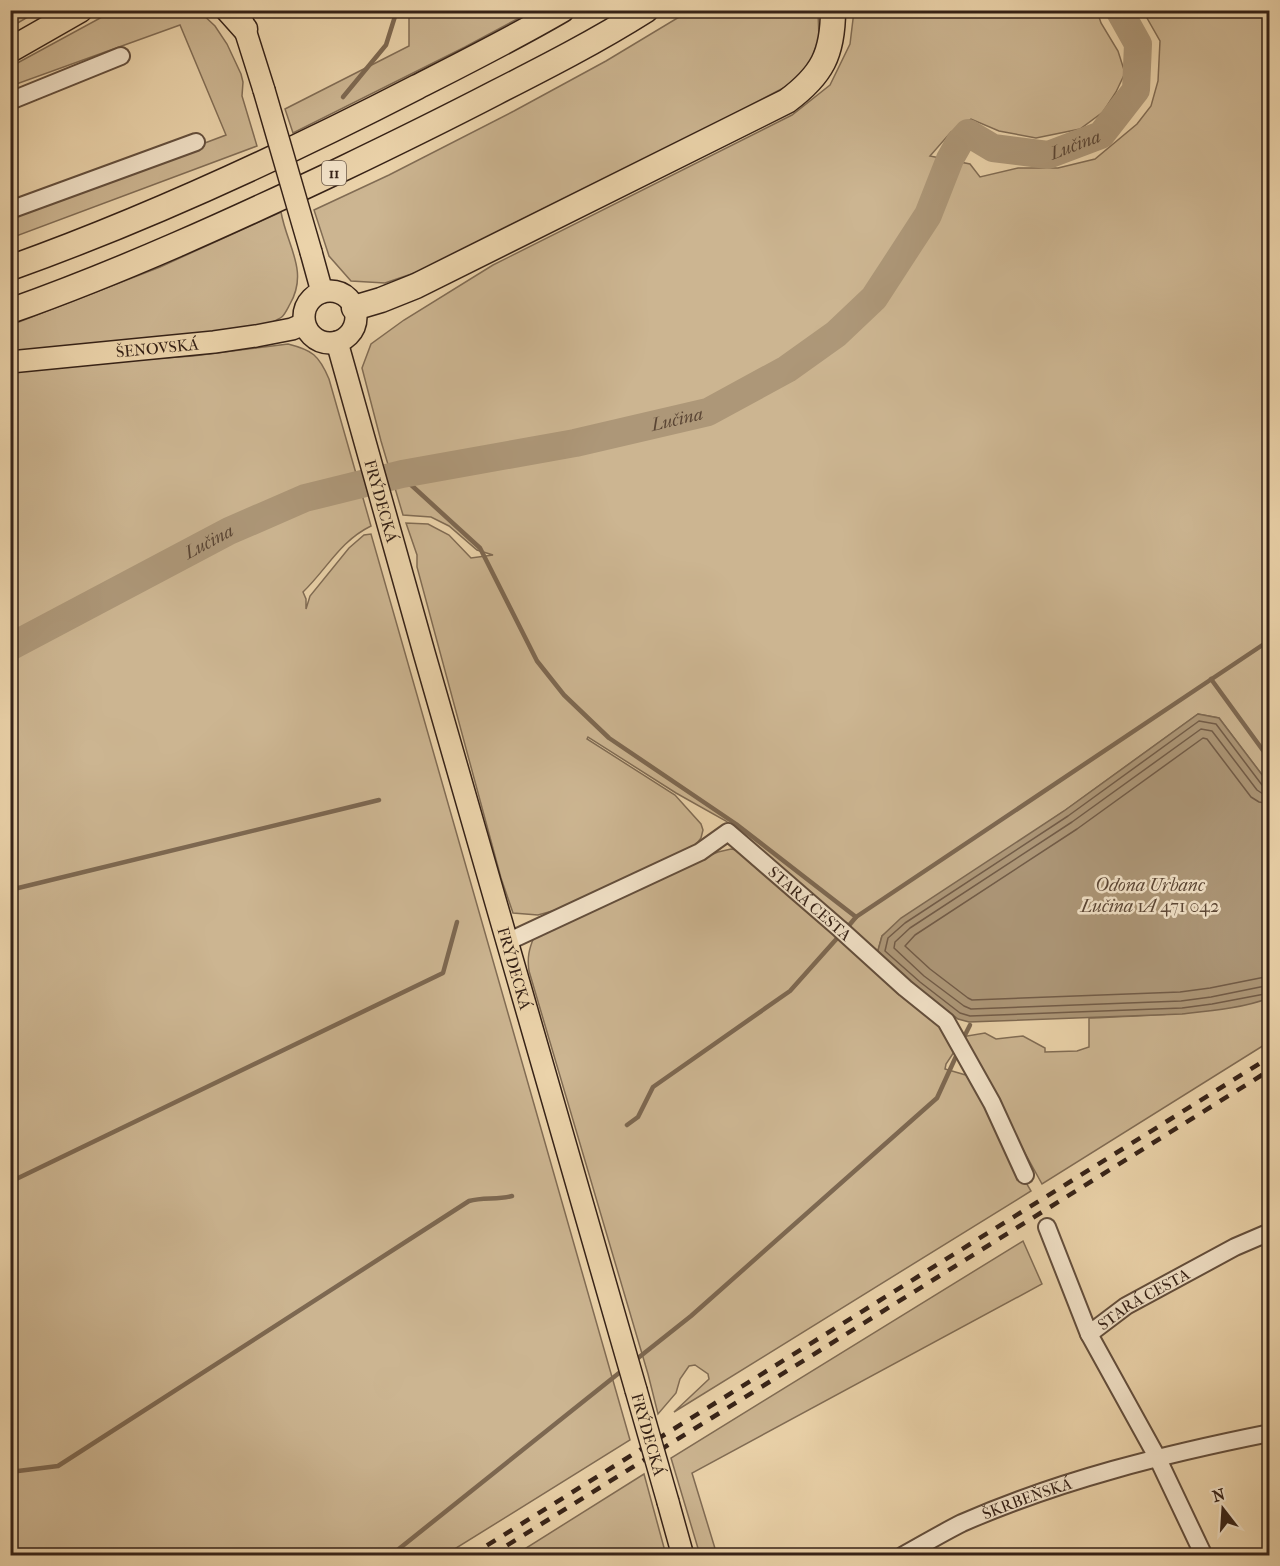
<svg xmlns="http://www.w3.org/2000/svg" width="1280" height="1566" font-family="'IM FELL French Canon',serif">
<style>
.green{fill:#ccb591;stroke:#816c54;stroke-width:1.5}
.water{fill:#ad9778;stroke:#7d6851;stroke-width:1.5}
.lines{fill:none;stroke-linecap:round;stroke-linejoin:round}
.shore{stroke:#725c48;stroke-width:1.5}
.stream{stroke:#7d6851;stroke-width:4.5}
.river{stroke:#ad9778;stroke-width:28}
.minor-casing{stroke:#634e3c;stroke-width:20}
.major-casing{stroke:#362217;stroke-width:24}
.highway-casing{stroke:#362217;stroke-width:27}
.minor{stroke:#f2e2c8;stroke-width:16}
.major{stroke:#ebd3aa;stroke-width:21}
.highway{stroke:#ebd3aa;stroke-width:24}
.rail{stroke:#362217;stroke-width:4.5;stroke-dasharray:10 10;stroke-linecap:butt}
.major-bridge-casing{stroke:#362217;stroke-width:24;stroke-linecap:butt}
.major-bridge{stroke:#ebd3aa;stroke-width:21}
.labels{text-anchor:middle;stroke-width:5;stroke-linejoin:round;paint-order:stroke}
.shield{fill:#f2e2c8;stroke:#6e5c4c;stroke-width:1.5}
.shield-label{font-size:15px;font-weight:bold;fill:#362217}
.street-label{font-size:16px;fill:#362217;stroke:#f2e2c8}
.water-label{font-size:18px;font-style:italic;fill:#5a4534;stroke:#f2e2c8}
</style>
<rect width="100%" height="100%" fill="#ebd3aa"/>
<filter id="stains"><feTurbulence type="fractalNoise" baseFrequency=".00333" numOctaves="4"/><feColorMatrix values="0 0 0 0 .2 0 0 0 0 .09 0 0 0 0 .02 0 0 0 .5 -.17"/></filter>
<radialGradient id="worn" r=".72"><stop offset=".6" stop-color="#630" stop-opacity="0"/><stop offset="1" stop-color="#630" stop-opacity=".3"/></radialGradient>
<g class="green">
<polygon points="11,10 38,10 38,11 11,27"/>
<polygon points="113,11 199,11 215,26 227,44 241,74 243,82 242,96 257,146 11,238 11,216 226,135 180,25 11,86 10,67"/>
<polygon points="409,11 532,11 465,47 293,133 285,109 409,46"/>
<polygon points="689,11 818,11 819,39 809,66 791,84 650,157 423,270 385,283 351,281 329,256 314,210 389,175 514,111 606,61"/>
<polygon points="854,11 1097,11 1101,23 1118,51 1125,73 1116,92 1103,112 1080,129 1036,138 999,131 971,119 951,132 930,156 970,164 980,177 1018,168 1058,168 1095,159 1137,124 1151,106 1158,81 1160,41 1143,11 1269,11 1269,784 1219,718 1198,714 1064,811 882,936 877,954 726,821 676,793 588,737 587,739 675,795 701,824 703,830 701,838 695,846 588,897 556,910 538,915 513,913 501,878 417,567 417,555 406,523 428,524 449,535 471,558 493,555 477,550 449,526 431,517 403,515 381,441 362,368 371,344 404,320 493,265 792,115 830,85 850,44"/>
<path d="M 281,212 C 287,246 309,271 290,304 C 283,317 284,317 270,323 L 211,335 L 11,353 L 11,325 L 160,267 Z"/>
<path d="M 288,344 C 312,350 319,355 329,379 L 371,526 C 340,541 327,569 303,592 L 306,599 L 306,609 L 310,596 L 349,548 L 364,535 L 371,534 L 630,1440 L 445,1555 L 11,1555 L 10,372 L 77,364 L 193,356 Z"/>
<path d="M 731,849 L 742,851 L 946,1032 L 953,1044 L 954,1052 L 946,1064 L 945,1069 L 969,1076 L 1014,1162 L 1031,1191 L 674,1412 L 709,1379 L 708,1374 L 695,1365 L 689,1366 L 680,1379 L 676,1393 L 658,1414 L 648,1374 L 529,971 C 527,958 529,949 534,937 L 686,865 L 718,852 Z"/>
<path d="M 1269,998 L 1269,1042 L 1042,1184 L 961,1037 L 985,1033 L 996,1039 L 1023,1036 L 1045,1048 L 1045,1052 L 1077,1051 L 1089,1047 L 1089,1018 C 1138,1016 1186,1015 1233,1006 C 1246,1004 1258,1002 1269,998 Z"/>
<polygon points="1023,1241 1042,1284 692,1473 717,1555 700,1555 671,1458"/>
<polygon points="644,1474 666,1555 515,1555"/>
</g>
<path class="water" d="M 1198,714 L 1219,718 L 1269,784 L 1269,998 C 1244,1008 1210,1011 1182,1014 L 969,1022 L 958,1019 L 916,987 L 877,954 L 882,936 L 901,918 L 1064,811 Z"/>
<g class="lines">
<g class="shore">
<polyline points="1270,787 1262,785 1216,724 1199,721 1068,816 905,923 888,938 885,951 920,982 960,1013 970,1016 1182,1008 1212,1004 1270,993"/>
<polyline points="1270,795 1263,794 1257,790 1212,731 1201,729 1072,822 910,928 895,942 894,948 924,976 964,1006 971,1009 1181,1001 1211,997 1270,985"/>
<polyline points="1270,804 1259,802 1251,797 1207,739 1203,738 1077,829 915,935 905,946 930,969 968,998 972,1000 1180,992 1210,988 1270,976"/>
</g>
<g class="stream">
<polyline points="343,97 386,45 397,10"/>
<polyline points="402,474 409,483 480,548 537,661 564,695 609,738 736,824 856,917"/>
<polyline points="1211,679 1270,760"/>
<polyline points="10,890 379,800"/>
<polyline points="846,929 856,917 1270,640"/>
<polyline points="962,1041 970,1025"/>
<polyline points="627,1125 638,1117 653,1087 790,991 840,935"/>
<polyline points="10,1182 443,973 457,922"/>
<polyline points="633,1362 691,1316 937,1098 958,1052"/>
<path d="M 10,1472 L 58,1466 L 469,1201 C 483,1197 498,1200 512,1196"/>
<polyline points="390,1556 624,1369"/>
</g>
<path class="river" id="s1" d="M 10,647 L 229,531 L 305,498 L 402,474 L 575,443 L 708,412 L 787,369 L 836,334 L 874,298 L 928,215 L 950,159 L 959,143 L 968,133 L 993,148 L 1048,155 L 1101,135 L 1136,90 L 1138,44 L 1119,10"/>
<g class="minor-casing">
<g id="minor">
<polyline points="10,101 121,56"/>
<polyline points="10,210 196,142"/>
<path id="s2" d="M 507,942 L 700,852 L 728,832 L 840,929 L 905,988 L 946,1021 L 992,1103 L 1025,1175"/>
<path id="s3" d="M 1047,1227 L 1089,1334 L 1126,1306 L 1235,1247 L 1270,1232"/>
<polyline points="1089,1334 1157,1457 1204,1556"/>
<path id="s4" d="M 902,1556 C 922,1545 942,1533 962,1523 C 1060,1480 1165,1454 1270,1433"/>
</g>
</g>
<g class="major-casing">
<g id="major">
<polyline points="240,14 264,90"/>
<polyline points="311,252 322,292"/>
<circle cx="330" cy="317" r="26"/>
<path id="s5" d="M 337,342 L 425,656 L 636,1390"/>
<path id="s6" d="M 10,362 L 214,342 L 256,336 L 292,329 L 304,324"/>
<polyline points="668,1502 683,1556"/>
</g>
</g>
<g class="highway-casing">
<g id="highway">
<polyline points="228,10 245,29"/>
<polyline points="10,50 80,10"/>
<path d="M 10,268 C 150,218 285,155 417,87 C 466,62 514,38 562,10"/>
<path d="M 354,308 L 381,300 L 416,286 L 787,101 C 822,75 833,54 833,10"/>
<path d="M 10,311 C 123,271 232,221 340,170 C 392,145 443,120 495,93 C 546,67 597,41 646,10"/>
</g>
</g>
<use href="#minor" class="minor"/>
<use href="#major" class="major"/>
<use href="#highway" class="highway"/>
<g class="rail">
<polyline points="470,1556 1270,1057"/>
<polyline points="490,1556 1270,1070"/>
</g>
<g class="major-bridge-casing">
<g id="major-bridge">
<polyline points="264,90 311,252"/>
<path id="s7" d="M 636,1390 L 668,1502"/>
</g>
</g>
<use href="#major-bridge" class="major-bridge"/>
</g>
<g class="labels">
<rect class="shield" x="322" y="161" width="24" height="24" rx="4.5"/>
<g class="shield-label">
<text x="334" y="178">11</text>
</g>
<g class="street-label">
<text dy="6" stroke="none"><textPath href="#s6" startOffset="148">ŠENOVSKÁ</textPath></text>
<text dy="6" stroke="none"><textPath href="#s5" startOffset="165">FRÝDECKÁ</textPath></text>
<text dy="6" stroke="none"><textPath href="#s2" startOffset="356">STARÁ CESTA</textPath></text>
<text dy="6" stroke="none"><textPath href="#s5" startOffset="651">FRÝDECKÁ</textPath></text>
<text dy="6" stroke="none"><textPath href="#s3" startOffset="180">STARÁ CESTA</textPath></text>
<text dy="6" stroke="none"><textPath href="#s7" startOffset="46">FRÝDECKÁ</textPath></text>
<text dy="6" stroke="none"><textPath href="#s4" startOffset="138">ŠKRBEŇSKÁ</textPath></text>
</g>
<g class="water-label">
<text dy="6" stroke="none"><textPath href="#s1" startOffset="1250">Lučina</textPath></text>
<text dy="6" stroke="none"><textPath href="#s1" startOffset="711">Lučina</textPath></text>
<text dy="6" stroke="none"><textPath href="#s1" startOffset="225">Lučina</textPath></text>
<text x="1150" y="891">Odona Urbanc<tspan x="1150" dy="21">Lučina 1A 471 042</tspan></text>
</g>
</g>
<rect width="1280" height="1566" fill="none" stroke="#ebd3aa" stroke-width="36"/>
<rect x="12" y="12" width="1256" height="1542" fill="none" stroke="#362217" stroke-width="3"/>
<rect x="18" y="18" width="1244" height="1530" fill="none" stroke="#362217" stroke-width="1.5"/>
<g transform="translate(1223 1509) rotate(343)" stroke="#f2e2c8" stroke-width="4.5" paint-order="stroke">
<path d="M0-4.5L10 22L0 15L-10 22Z" fill="#362217"/>
<text y="-9" font-size="16" font-weight="bold" text-anchor="middle" fill="#362217">N</text>
</g>
<rect width="100%" height="100%" filter="url(#stains)"/>
<rect width="100%" height="100%" fill="url(#worn)"/>
</svg>
